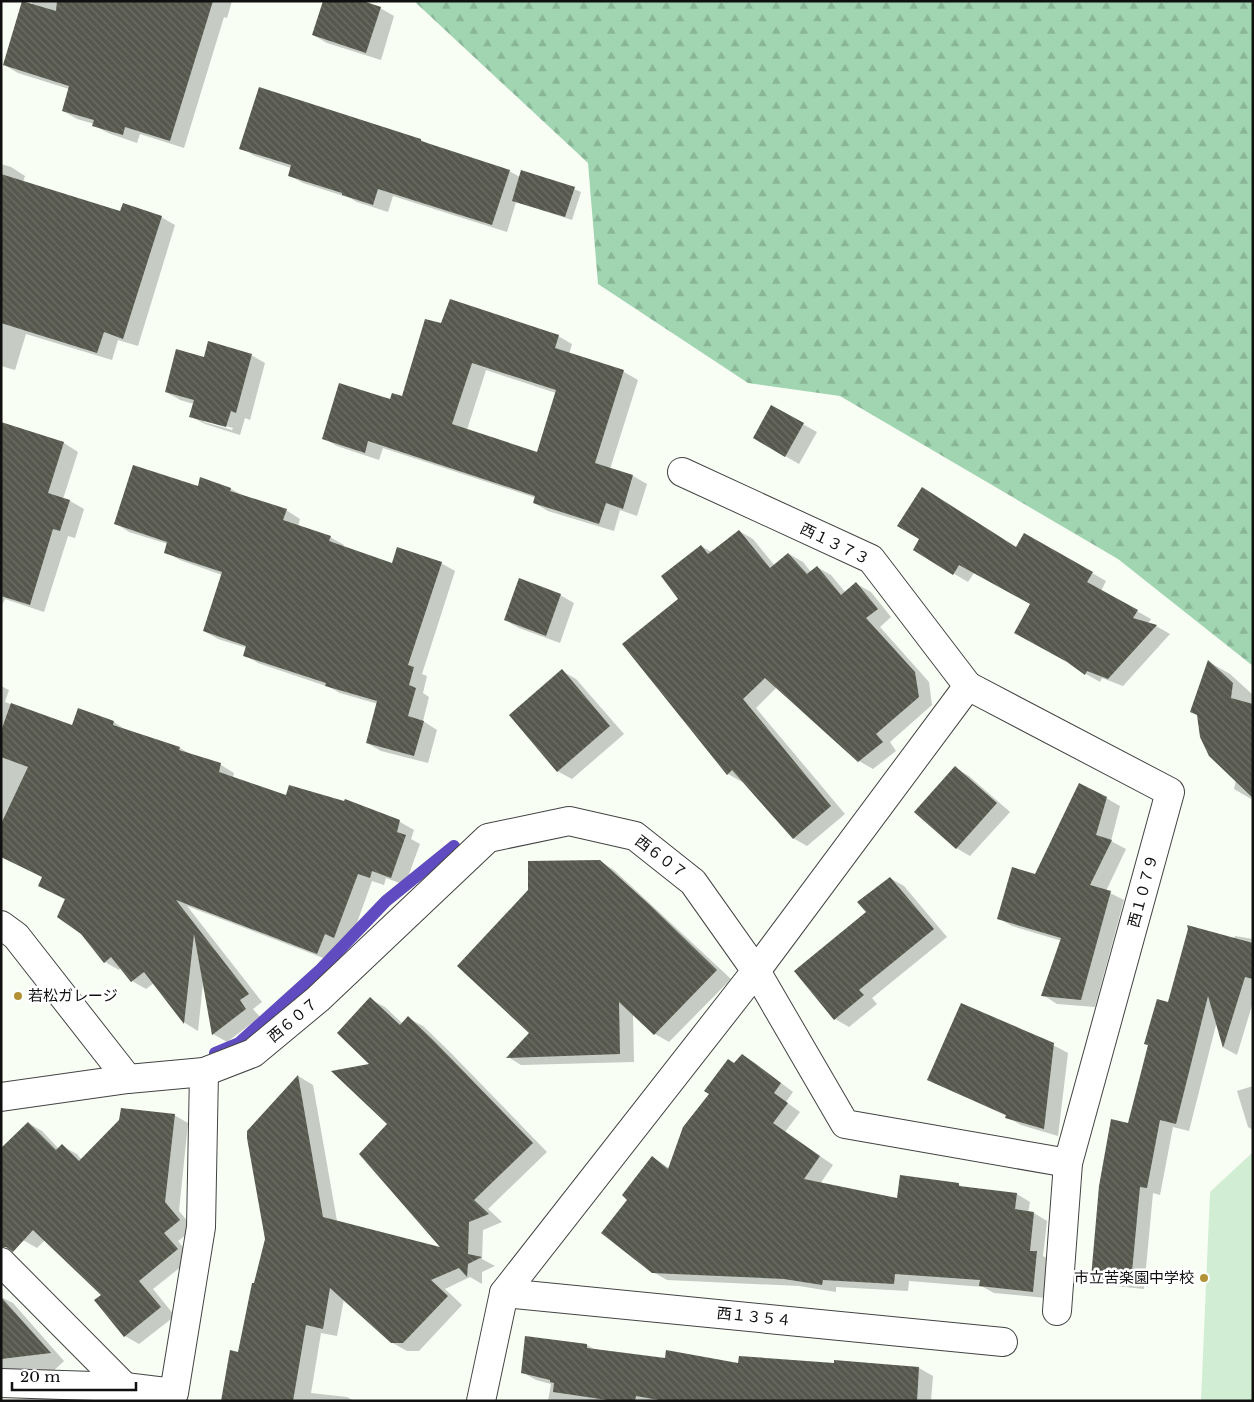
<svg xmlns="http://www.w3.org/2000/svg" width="1254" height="1402" font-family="'Libre Baskerville','Noto Sans JP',serif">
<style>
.forest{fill:url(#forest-firs)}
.pitch{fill:#d1eed4}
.shadow{fill:#0003;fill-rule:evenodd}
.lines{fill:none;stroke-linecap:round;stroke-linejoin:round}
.stream{stroke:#604bc1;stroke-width:12}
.building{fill:url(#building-back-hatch);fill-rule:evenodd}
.minor-casing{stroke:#434343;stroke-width:30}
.minor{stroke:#fff;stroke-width:28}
.poi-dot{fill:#b39135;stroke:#fff;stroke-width:2}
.labels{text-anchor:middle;stroke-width:5;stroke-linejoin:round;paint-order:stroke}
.street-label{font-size:15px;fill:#101010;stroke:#fff}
.poi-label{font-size:15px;fill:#101010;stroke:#fff;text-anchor:start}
</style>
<defs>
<pattern id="forest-firs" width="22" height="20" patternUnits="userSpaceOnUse" patternTransform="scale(1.25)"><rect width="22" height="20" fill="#a1d5b2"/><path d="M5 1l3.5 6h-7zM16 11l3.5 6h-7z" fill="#8ab698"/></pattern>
<pattern id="building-back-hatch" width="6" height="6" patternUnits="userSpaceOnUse" patternTransform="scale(1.25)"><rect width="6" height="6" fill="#56584d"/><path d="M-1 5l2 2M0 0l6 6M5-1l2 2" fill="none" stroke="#6e7068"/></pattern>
</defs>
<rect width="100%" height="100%" fill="#f8fef4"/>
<polygon class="forest" points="414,1 1253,1 1253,666 1118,559 840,396 748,383 598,284 588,163"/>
<polygon class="pitch" points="1253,1152 1253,1401 1201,1401 1210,1192"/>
<g class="shadow">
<polygon points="33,1 232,1 227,18 224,17 184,148 140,134 137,143 108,133 93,125 94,124 77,119 63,111 69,89 18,73 4,65"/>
<polygon points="380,8 394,16 381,60 327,43 313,35"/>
<polygon points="421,140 431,145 509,171 520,177 574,189 581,192 572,220 516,202 507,232 393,196 388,212 357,202 350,198 303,183 289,175 291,168 255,156 241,148"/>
<polygon points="1,164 11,167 25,176 23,182 121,212 161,217 175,225 138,346 118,340 112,360 26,334 15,370 1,366"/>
<path d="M 442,325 L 558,336 L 572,344 L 569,354 L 624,372 L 638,380 L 610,469 L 633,476 L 647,484 L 637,516 L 620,510 L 614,531 L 548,511 L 534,503 L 536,498 L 383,448 L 379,460 L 337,446 L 323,438 L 391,401 L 402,397 ZM 486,370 L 556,393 L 537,453 L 467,430 Z"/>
<path d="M 251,355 L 265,363 L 250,420 L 245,418 L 240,435 L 205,424 L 190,416 L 194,404 L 180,400 L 166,392 L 204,359 ZM 204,420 L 233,428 L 232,430 L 204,422 Z"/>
<polygon points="772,407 817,432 799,464 785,456"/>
<polygon points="13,427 64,443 78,452 63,499 70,501 84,509 75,538 68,536 44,612 5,599 1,607 1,462"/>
<polygon points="201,479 231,489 244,496 286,510 300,519 298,526 330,537 344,545 343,548 393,564 441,563 455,571 422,674 427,676 423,693 429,697 423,721 437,730 428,763 381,751 367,743 378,704 340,693 329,687 258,663 244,655 247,648 218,639 204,631 222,575 180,560 165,552 168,544 129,532 115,523 198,488"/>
<polygon points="739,531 753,539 775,566 789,554 803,562 811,572 817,567 831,575 846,593 857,584 871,592 891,617 880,627 929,682 932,705 890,742 896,751 873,769 859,761 777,687 756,708 845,814 807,846 793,838 744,781 742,782 728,774 624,644 680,599 701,546 712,552"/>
<polygon points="1017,548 1092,573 1106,581 1101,591 1151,619 1148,624 1156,626 1170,634 1123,686 1102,678 1100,682 1086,674 1031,604 974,573 968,582 914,550"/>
<polygon points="560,595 574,603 560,643 519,628 505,620"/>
<polygon points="1209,662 1230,674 1253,695 1253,800 1234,789 1236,780"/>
<polygon points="562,671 576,679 624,734 572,779 557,771"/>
<polygon points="1,686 9,690 5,702 73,727 114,722 127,731 180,748 192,755 221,765 234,773 233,778 287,796 345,803 346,801 400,822 414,830 411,839 420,844 405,885 386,878 384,885 372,881 349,945 339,941 331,961 187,906 262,1002 253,1009 260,1017 227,1042 213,1034 203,983 198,1031 185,1023 154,983 146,989 132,981 121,967 119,970 105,962 66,900 40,886 44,877 1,857"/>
<polygon points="955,768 969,776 1010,812 970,856 956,848"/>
<polygon points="1106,798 1120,806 1111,841 1126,849 1106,891 1124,900 1095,1007 1057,1004 1043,995 1062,941 1012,926 998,918"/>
<polygon points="600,861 614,870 731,979 669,1042 655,1034 633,1013 634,1062 521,1065 508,1057 531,1033 530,891"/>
<polygon points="890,878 904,886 947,937 872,998 877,1004 849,1027 835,1019 867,912"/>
<polygon points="1235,936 1253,939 1253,1002 1237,1055 1224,1048 1217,1021 1189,1131 1173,1127 1160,1195 1153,1193 1144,1289 1106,1285 1093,1278 1129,1124 1169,1004 1234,939"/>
<polygon points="370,999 385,1007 403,1024 408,1018 423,1026 449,1051 547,1152 488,1209 502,1222 483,1230 482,1259 495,1266 482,1272 482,1284 470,1277 445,1289 462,1305 419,1351 407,1351 391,1342 344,1299 337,1336 321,1333 311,1393 347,1397 354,1401 222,1401 239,1353 267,1239 248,1131 298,1076 313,1085 337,1221 444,1249 389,1124 372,1065"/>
<polygon points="1053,1045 1068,1053 1058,1136 1021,1125 1007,1117 1007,1116 943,1087 929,1079"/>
<polygon points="742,1055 755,1063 793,1092 786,1102 800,1112 785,1132 833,1165 820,1184 898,1199 959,1185 964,1187 1017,1194 1030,1202 1028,1213 1034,1213 1047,1221 1043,1256 1050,1260 1046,1298 994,1293 983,1287 909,1281 908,1291 836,1287 836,1292 799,1286 667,1280 653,1272 629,1199 652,1157 670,1169 735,1064"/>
<polygon points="1253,1086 1253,1130 1248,1127 1237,1091"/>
<polygon points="174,1115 188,1123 179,1211 194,1229 178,1241 192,1258 153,1289 175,1316 139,1344 125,1336 103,1295 45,1240 37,1248 23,1240 28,1123 42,1131 59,1149 62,1146 77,1154 82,1160"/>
<polygon points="1,1297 13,1303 64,1361 48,1376 1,1379"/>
<polygon points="587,1345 596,1350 666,1359 740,1364 835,1365 919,1368 933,1376 931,1401 548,1401 551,1384 536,1380 522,1372"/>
</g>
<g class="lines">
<polyline class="stream" points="215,1053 239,1043 321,969 386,901 454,846"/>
</g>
<g class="building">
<polygon points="22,1 56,11 57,1 213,1 170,141 125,127 123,135 92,126 94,120 62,111 69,86 3,65"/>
<polygon points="323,1 363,1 381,7 366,53 312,35"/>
<polygon points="259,87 421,139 421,141 510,170 492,225 378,189 373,205 342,195 342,193 288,176 291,165 239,149"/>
<polygon points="521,170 575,187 565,217 512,201"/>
<polygon points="1,174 120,211 123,203 162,216 123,339 104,332 97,353 1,323"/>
<path d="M 450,299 L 559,335 L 555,348 L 624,370 L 595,463 L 633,475 L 623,509 L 606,503 L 599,524 L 533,503 L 535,496 L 368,441 L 365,453 L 322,439 L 339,383 L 390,399 L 392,393 L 402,396 L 425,319 L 441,323 ZM 472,363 L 556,390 L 537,452 L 452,424 Z"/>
<polygon points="208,341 252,354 236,413 231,411 226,427 189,417 194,400 165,392 176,349 204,357"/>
<polygon points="771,405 804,423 785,457 753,438"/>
<polygon points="1,422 64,442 48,493 70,500 60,531 53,529 30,605 1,596"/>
<polygon points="133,465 198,486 200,477 231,488 230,491 287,509 283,520 331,536 329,541 392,563 397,547 442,562 408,665 414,667 409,685 416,688 408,716 424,721 414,756 366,743 377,701 325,686 326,683 243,656 246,646 203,631 222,572 164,553 167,542 114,524"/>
<polygon points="922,487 1016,547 1024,533 1093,572 1087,582 1138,610 1133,618 1157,625 1108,679 1087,671 1085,675 1067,662 1014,633 1030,604 959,565 953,575 913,550 919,539 897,526"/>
<polygon points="739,530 770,568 788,553 807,574 817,566 841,595 856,582 878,609 866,618 915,672 919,697 876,734 883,742 858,762 765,678 743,699 831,806 793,839 732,770 727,775 622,644 678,599 661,576 701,545 708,554"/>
<polygon points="519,578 561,594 546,636 504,620"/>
<polygon points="1208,660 1233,683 1231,698 1253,704 1253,798 1209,756 1200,737 1197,715 1190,712"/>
<polygon points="562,669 610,726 557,772 509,715"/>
<polygon points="11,703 72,725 78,708 114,721 113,725 180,747 179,750 221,763 219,772 286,795 289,785 344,801 345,799 400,820 397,832 406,835 391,878 372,871 370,878 358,874 334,938 325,934 317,954 176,900 249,994 240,1000 246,1009 212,1035 194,934 184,1024 144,972 131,982 111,957 104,963 81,934 57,917 65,899 38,886 42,877 1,857 1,824 28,767 1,757 1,731"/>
<polygon points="955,766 997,803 956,849 914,812"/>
<polygon points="1079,783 1107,797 1096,835 1112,840 1090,885 1111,891 1081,1000 1041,996 1061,938 997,919 1012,867 1035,874"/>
<polygon points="600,860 651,906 717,970 654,1035 619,1002 620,1054 506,1058 529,1033 457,966 528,890 528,861"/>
<polygon points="890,877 934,929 859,990 864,995 834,1020 794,971 866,912 857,902"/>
<polygon points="1187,925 1253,943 1253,979 1245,977 1223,1048 1208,996 1176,1124 1160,1120 1147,1188 1140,1187 1131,1282 1091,1278 1099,1186 1111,1119 1128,1123 1148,1045 1144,1044 1157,999 1168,1002 1188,929"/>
<polygon points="370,997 400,1025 408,1016 434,1041 533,1143 474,1200 489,1214 469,1222 468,1254 482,1257 468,1264 467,1277 459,1268 431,1280 448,1296 403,1343 391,1343 330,1288 323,1329 306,1325 293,1401 221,1401 230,1350 238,1352 252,1283 254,1283 265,1239 247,1138 247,1131 298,1075 323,1217 440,1247 359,1154 387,1124 331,1071 369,1064 337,1033"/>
<polygon points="961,1003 1054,1043 1044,1129 1005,1118 1006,1115 927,1080"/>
<polygon points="742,1054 781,1083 774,1093 788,1103 773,1123 820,1156 804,1179 897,1198 900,1175 959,1183 959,1186 1017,1193 1015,1209 1034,1212 1030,1251 1037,1251 1033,1292 979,1286 980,1280 895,1274 894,1284 823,1280 822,1285 784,1279 652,1273 601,1233 627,1200 622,1195 652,1156 668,1169 683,1127 709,1094 704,1091 728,1059 734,1063"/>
<polygon points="121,1108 175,1114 165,1202 180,1220 164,1233 178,1249 139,1281 161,1307 124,1337 94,1300 101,1295 33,1230 13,1252 6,1247 1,1247 1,1148 28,1122 56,1150 62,1144 79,1161 119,1120"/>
<polygon points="1,1297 51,1353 1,1359"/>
<polygon points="525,1336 587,1344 587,1348 665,1358 666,1350 738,1363 739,1356 834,1363 834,1360 919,1367 917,1401 665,1401 636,1396 635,1401 614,1401 553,1392 554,1383 550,1382 550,1380 521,1373"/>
</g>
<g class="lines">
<g class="minor-casing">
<g id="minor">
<polyline points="682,472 871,559 968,686"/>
<polygon points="968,686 1170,792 1068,1163 845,1124 756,971"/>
<polyline points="1,925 16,936 128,1079"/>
<polyline points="1,1097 128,1079 204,1072 253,1053 318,999 488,838 569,821 635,836 693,882 756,971 504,1293 481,1401"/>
<polyline points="1,1262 125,1387"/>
<polyline points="504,1293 1003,1342"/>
<polyline points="1057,1311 1068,1163"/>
<polyline points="1,1383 125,1387 174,1393 201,1227 204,1072"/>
</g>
</g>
<use href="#minor" class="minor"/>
</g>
<g class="poi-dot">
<circle cx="18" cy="996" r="5"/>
<circle cx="1204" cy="1278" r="5"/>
</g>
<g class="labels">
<g class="street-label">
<text transform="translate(835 544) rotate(26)" y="5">西１３７３</text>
<text transform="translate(661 857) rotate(37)" y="5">西６０７</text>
<text transform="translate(1143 891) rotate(-75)" y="5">西１０７９</text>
<text transform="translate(293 1020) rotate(-40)" y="5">西６０７</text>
<text transform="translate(754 1317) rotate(6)" y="5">西１３５４</text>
</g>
<g class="poi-label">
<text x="28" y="1001">若松ガレージ</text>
<text x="1194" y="1283" text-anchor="end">市立苦楽園中学校</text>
</g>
</g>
<rect width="1254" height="1402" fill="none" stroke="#101010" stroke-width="5"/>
<path d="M12 1382v8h124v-8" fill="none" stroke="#101010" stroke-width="2.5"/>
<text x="20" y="1382" font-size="15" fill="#101010" stroke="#ffffff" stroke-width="4" paint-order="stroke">20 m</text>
</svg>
